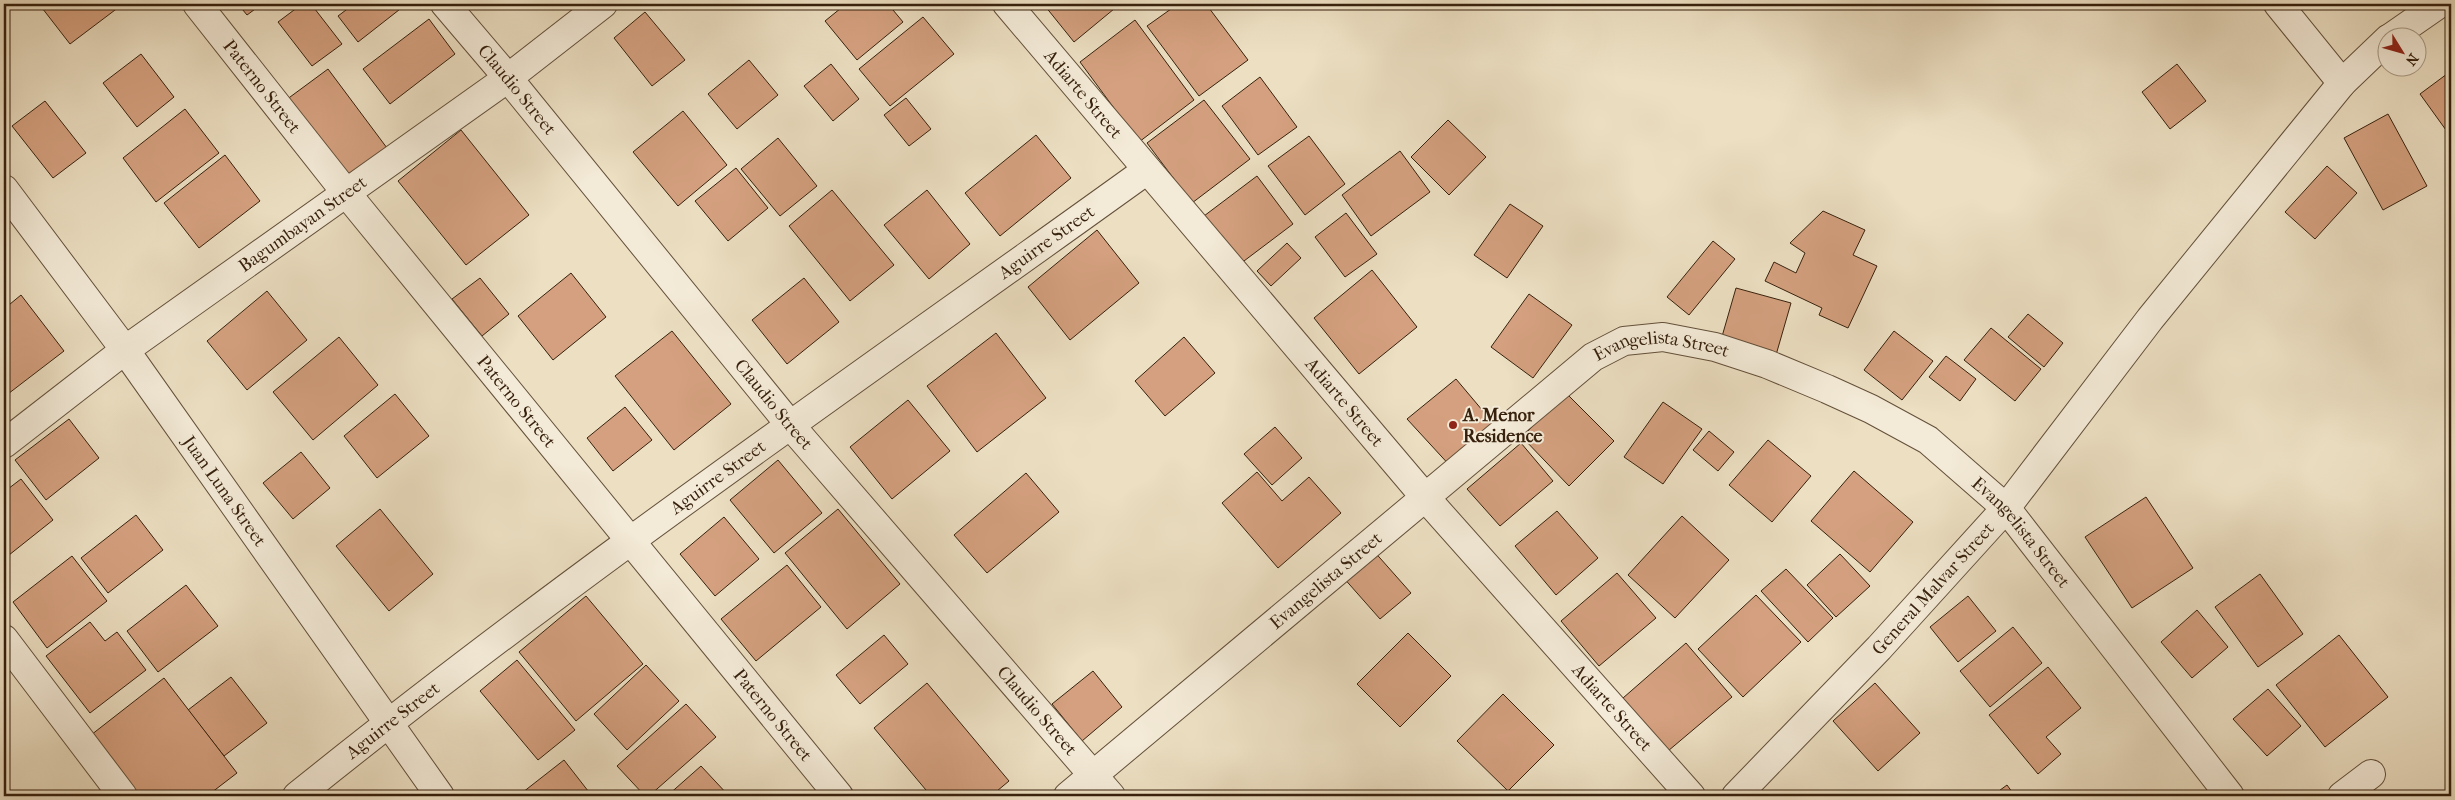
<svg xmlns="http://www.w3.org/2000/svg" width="2455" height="800" font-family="'IM FELL French Canon',serif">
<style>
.building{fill:#d4a07f;stroke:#37210d}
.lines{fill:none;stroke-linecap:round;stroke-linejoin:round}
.minor-casing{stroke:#64503a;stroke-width:30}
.tertiary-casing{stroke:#64503a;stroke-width:30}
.minor{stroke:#f3ead7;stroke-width:28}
.tertiary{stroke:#f3ead7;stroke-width:28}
.poi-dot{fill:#8f2418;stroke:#f3ead7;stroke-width:2}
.labels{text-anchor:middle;stroke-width:4;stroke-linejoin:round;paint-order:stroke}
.street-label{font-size:18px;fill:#37210d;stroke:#f3ead7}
.poi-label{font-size:18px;font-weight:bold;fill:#37210d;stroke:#f3ead7;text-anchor:start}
</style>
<rect width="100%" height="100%" fill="#ecdfc2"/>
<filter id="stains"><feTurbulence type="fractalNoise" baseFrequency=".004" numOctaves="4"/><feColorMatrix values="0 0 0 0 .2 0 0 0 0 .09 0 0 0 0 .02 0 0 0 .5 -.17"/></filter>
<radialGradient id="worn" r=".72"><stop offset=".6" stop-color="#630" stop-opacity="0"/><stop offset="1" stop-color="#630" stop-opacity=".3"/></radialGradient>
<g class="building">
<polygon points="39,4 116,4 119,7 70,44"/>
<polygon points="238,4 262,4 247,15"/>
<polygon points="302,4 311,4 342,44 312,66 278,22"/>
<polygon points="354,4 403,4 404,6 358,42 338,16"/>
<polygon points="846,4 888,4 903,22 857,60 825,21"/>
<polygon points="1047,4 1120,4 1074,42 1045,6"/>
<polygon points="1178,4 1206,4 1248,60 1199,96 1147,26"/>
<polygon points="645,12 685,60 652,86 614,38"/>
<polygon points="923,17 954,54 890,106 859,69"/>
<polygon points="429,19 455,54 390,104 363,69"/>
<polygon points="1135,20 1194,100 1139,142 1080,62"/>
<polygon points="141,54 174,97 137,127 103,83"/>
<polygon points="749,60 778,95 737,129 708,94"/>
<polygon points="831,64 859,99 833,121 804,86"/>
<polygon points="2177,64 2206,101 2170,129 2142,92"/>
<polygon points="328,69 390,152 350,184 286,100"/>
<polygon points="2451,71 2451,137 2420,94"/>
<polygon points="1260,77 1297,127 1258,155 1222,106"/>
<polygon points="906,98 931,129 909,146 884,115"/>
<polygon points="1204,100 1250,159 1192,203 1147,143"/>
<polygon points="45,101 86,153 53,178 12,126"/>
<polygon points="185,109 219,153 156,202 123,158"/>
<polygon points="683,111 727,165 678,206 633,152"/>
<polygon points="2388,114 2427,186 2383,210 2344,138"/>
<polygon points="1448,120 1486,157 1449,195 1411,157"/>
<polygon points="461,130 529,215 466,265 398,181"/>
<polygon points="1036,135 1071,178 1000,236 965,193"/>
<polygon points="1309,136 1345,184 1305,215 1268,166"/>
<polygon points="778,138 817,186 780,216 741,169"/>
<polygon points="1400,151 1430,192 1371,236 1342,195"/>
<polygon points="225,155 260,201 199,248 164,203"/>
<polygon points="2327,166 2357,193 2315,239 2285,212"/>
<polygon points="736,168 768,208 728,241 695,201"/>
<polygon points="1257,176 1293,224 1240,264 1204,216"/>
<polygon points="832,190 894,265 850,301 789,226"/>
<polygon points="927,190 970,244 929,279 884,225"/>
<polygon points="1510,204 1543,226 1507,278 1474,255"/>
<polygon points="1823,211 1865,230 1853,255 1877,266 1848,328 1819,315 1822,308 1765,281 1774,262 1796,273 1805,253 1790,243"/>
<polygon points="1346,213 1377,254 1345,277 1315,237"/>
<polygon points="1097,230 1139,283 1070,340 1028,287"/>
<polygon points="1713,241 1735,259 1689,315 1667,297"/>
<polygon points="1287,243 1301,258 1271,286 1257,271"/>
<polygon points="1372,270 1417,327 1359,374 1314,318"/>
<polygon points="571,273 606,317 553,360 518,316"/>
<polygon points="480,278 509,314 482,336 452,299"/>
<polygon points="804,278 839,322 787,364 752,320"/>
<polygon points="1736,288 1791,303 1776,355 1721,340"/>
<polygon points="267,291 307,340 247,390 207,341"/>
<polygon points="1529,294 1572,325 1533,378 1491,347"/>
<polygon points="21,295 64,351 4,397 4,309"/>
<polygon points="2028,314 2063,343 2044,367 2008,337"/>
<polygon points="1991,328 2041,369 2015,401 1964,360"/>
<polygon points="672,331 731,404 674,450 615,376"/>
<polygon points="1894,331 1933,361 1902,400 1864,370"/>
<polygon points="996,333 1046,398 977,452 927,386"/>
<polygon points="339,337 378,385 313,440 273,392"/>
<polygon points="1184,337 1215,373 1165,416 1135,381"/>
<polygon points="1946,356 1976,379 1960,401 1929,377"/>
<polygon points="1456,379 1499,430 1453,469 1407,419"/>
<polygon points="1566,393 1614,441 1569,486 1522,437"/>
<polygon points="395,394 429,436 377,478 344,436"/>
<polygon points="908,400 950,451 892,499 850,447"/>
<polygon points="1663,402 1702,429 1663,484 1624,457"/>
<polygon points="625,407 652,440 613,471 587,438"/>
<polygon points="69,419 99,458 46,500 15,460"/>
<polygon points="1275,427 1302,458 1272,485 1244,454"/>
<polygon points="1709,431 1734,452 1718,471 1693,450"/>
<polygon points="1768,440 1811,476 1772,522 1729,485"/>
<polygon points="1521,443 1553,481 1500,526 1467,489"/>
<polygon points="301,452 330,488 293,519 263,483"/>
<polygon points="778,460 822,513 774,553 730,500"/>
<polygon points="1854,471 1913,522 1870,572 1811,521"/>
<polygon points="1257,472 1282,501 1309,477 1341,513 1278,568 1222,503"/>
<polygon points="1026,473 1059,512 987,573 954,535"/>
<polygon points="21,479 53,520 4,559 4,492"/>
<polygon points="2146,497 2193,568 2132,608 2085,537"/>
<polygon points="380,509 433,574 389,611 336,546"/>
<polygon points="838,509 900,584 847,629 785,553"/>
<polygon points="1557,511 1598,558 1556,595 1515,546"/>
<polygon points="136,515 163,550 108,593 81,558"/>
<polygon points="1682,516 1729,560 1675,618 1628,575"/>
<polygon points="724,517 759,559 715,596 680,554"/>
<polygon points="1372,549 1411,593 1380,619 1342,576"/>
<polygon points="1840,554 1870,586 1836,617 1807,585"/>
<polygon points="72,556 107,601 47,648 13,602"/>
<polygon points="787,565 821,607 756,661 721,619"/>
<polygon points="1786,569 1833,618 1808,642 1761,591"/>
<polygon points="1617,573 1656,618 1599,666 1561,621"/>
<polygon points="2260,574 2303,634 2258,667 2215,607"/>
<polygon points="186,585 218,626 158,672 127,631"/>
<polygon points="1756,595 1801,642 1743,697 1698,649"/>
<polygon points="586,596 643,664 576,721 519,652"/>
<polygon points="1968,596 1996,631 1958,662 1930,627"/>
<polygon points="2197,610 2228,647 2192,678 2161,642"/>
<polygon points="90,622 105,641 117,632 146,670 90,713 46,656"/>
<polygon points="2013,627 2042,663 1990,707 1960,671"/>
<polygon points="1408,633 1451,676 1400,727 1357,684"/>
<polygon points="884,635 908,664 860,704 836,675"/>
<polygon points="2339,635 2388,697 2325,747 2276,685"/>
<polygon points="1686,643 1732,697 1668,751 1623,698"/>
<polygon points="517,660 575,730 538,760 480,691"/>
<polygon points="646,665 679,701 627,750 594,714"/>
<polygon points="2048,667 2081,708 2046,737 2061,754 2038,774 1989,715"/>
<polygon points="1093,671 1122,707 1082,741 1052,704"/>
<polygon points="231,677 267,723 224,756 188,710"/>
<polygon points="164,678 237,773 207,796 139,796 91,735"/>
<polygon points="927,683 1009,781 991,796 931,796 874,728"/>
<polygon points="1875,683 1920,733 1878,771 1833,721"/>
<polygon points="2268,689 2301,726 2267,756 2233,719"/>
<polygon points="1503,694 1554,745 1508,791 1457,741"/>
<polygon points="686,704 716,737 649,796 645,796 617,766"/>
<polygon points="564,760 592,796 518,796"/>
<polygon points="701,766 729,796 667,796"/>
<polygon points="2007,785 2015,796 1992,796"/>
</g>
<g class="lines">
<g class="minor-casing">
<g id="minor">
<path id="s1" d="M 197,4 L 347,194 L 839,796"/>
<path id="s2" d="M 445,4 L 508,78 L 791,426 L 1111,796"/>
<path id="s3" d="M 1007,4 L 1424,496 L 1691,796"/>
<polyline points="2278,4 2342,83"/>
<polyline points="2390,38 2439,4"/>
<path id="s4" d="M 4,444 L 125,350 L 508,78 L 603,4"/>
<polyline points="4,639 123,796"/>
<path id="s5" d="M 297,796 C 571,575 861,376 1147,170"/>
<path id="s6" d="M 1068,796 L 1593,357 L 1624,341 L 1663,337 L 1715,347 L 1767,364 L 1827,389 L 1871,409 L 1928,440 L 2006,508 L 2230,796"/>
<path id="s7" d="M 1736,796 L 1879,648 L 2006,508 L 2150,319 L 2342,83 L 2388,39"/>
<polyline points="2342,796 2371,774"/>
</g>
</g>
<g class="tertiary-casing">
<g id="tertiary">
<path id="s8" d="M 4,189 L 125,350 L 440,796"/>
</g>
</g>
<use href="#minor" class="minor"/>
<use href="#tertiary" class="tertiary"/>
</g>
<circle class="poi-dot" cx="1453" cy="425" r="5"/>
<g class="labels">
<g class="street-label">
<text dy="6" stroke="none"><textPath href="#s1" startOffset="105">Paterno Street</textPath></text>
<text dy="6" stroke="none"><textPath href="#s2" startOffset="112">Claudio Street</textPath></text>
<text dy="6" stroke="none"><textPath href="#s3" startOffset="118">Adiarte Street</textPath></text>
<text dy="6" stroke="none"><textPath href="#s4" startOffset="371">Bagumbayan Street</textPath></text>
<text dy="6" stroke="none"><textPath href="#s5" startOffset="932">Aguirre Street</textPath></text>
<text dy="6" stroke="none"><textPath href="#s6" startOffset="756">Evangelista Street</textPath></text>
<text dy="6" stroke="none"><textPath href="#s1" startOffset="510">Paterno Street</textPath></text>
<text dy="6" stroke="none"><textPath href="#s3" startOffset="522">Adiarte Street</textPath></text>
<text dy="6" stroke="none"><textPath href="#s2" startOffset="518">Claudio Street</textPath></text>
<text dy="6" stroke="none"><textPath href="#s5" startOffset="528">Aguirre Street</textPath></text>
<text dy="6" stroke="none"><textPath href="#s8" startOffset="374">Juan Luna Street</textPath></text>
<text dy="6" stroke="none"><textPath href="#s6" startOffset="1176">Evangelista Street</textPath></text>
<text dy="6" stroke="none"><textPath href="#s6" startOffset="336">Evangelista Street</textPath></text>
<text dy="6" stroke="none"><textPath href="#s7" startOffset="286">General Malvar Street</textPath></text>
<text dy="6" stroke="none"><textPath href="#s3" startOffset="928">Adiarte Street</textPath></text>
<text dy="6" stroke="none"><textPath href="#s2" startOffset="922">Claudio Street</textPath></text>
<text dy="6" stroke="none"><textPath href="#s1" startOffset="915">Paterno Street</textPath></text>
<text dy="6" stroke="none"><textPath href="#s5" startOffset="122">Aguirre Street</textPath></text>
</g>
<g class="poi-label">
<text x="1463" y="421">A. Menor<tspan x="1463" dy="21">Residence</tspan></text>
</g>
</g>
<rect width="2455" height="800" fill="none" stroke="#ecdfc2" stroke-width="20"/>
<rect x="5" y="5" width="2445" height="790" fill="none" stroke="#37210d" stroke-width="2.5"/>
<rect x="10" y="10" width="2435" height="780" fill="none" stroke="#37210d"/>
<g transform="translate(2402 52) rotate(127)"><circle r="24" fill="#f3ead7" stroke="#a89a86"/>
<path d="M0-4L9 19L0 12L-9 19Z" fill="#8f2418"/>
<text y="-8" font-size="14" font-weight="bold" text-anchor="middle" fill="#37210d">N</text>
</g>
<rect width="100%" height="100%" filter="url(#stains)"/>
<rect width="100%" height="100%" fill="url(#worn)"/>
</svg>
